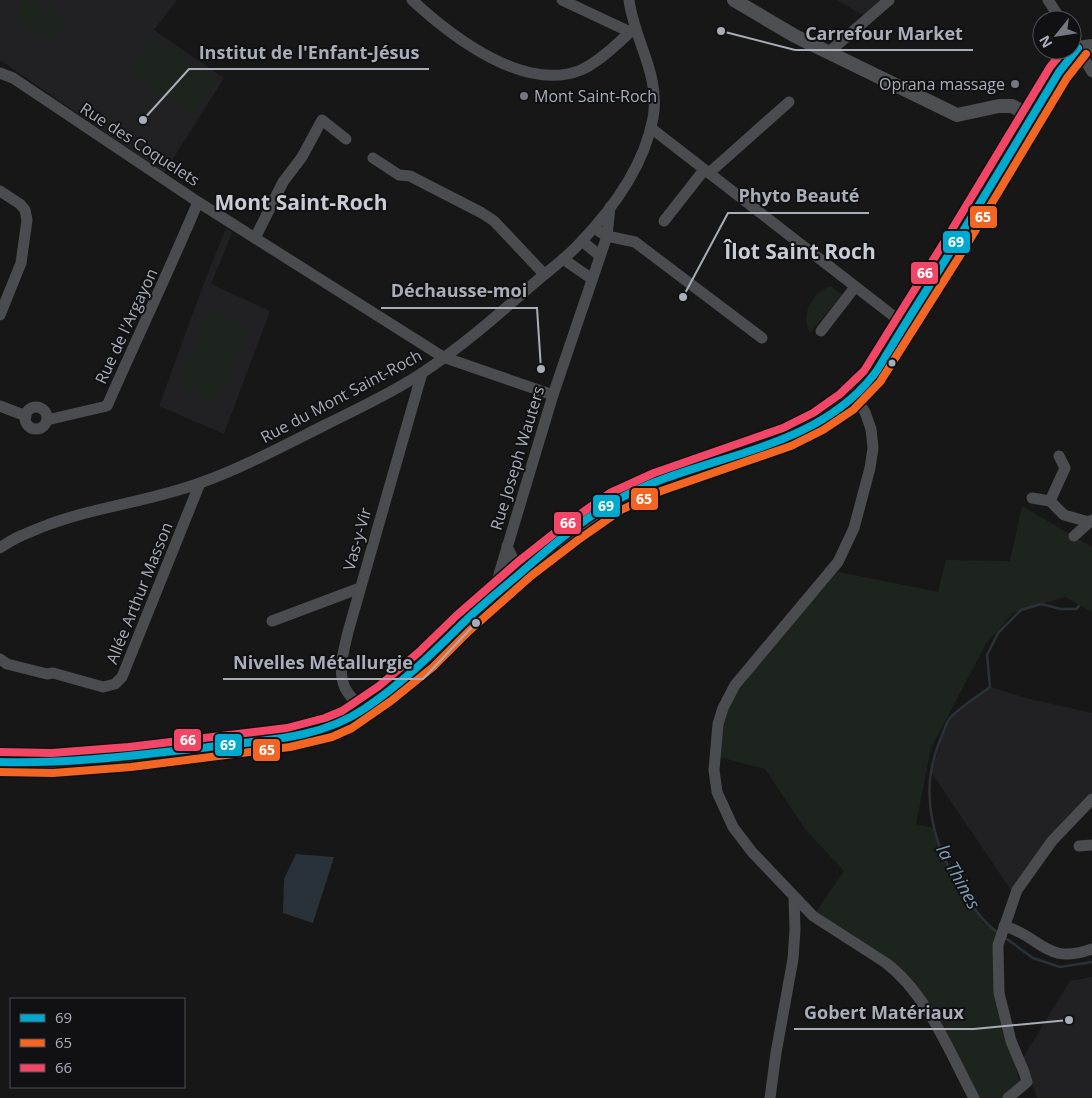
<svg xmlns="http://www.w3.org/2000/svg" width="1092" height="1098" font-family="'Open Sans',sans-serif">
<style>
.built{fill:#212123}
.green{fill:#1d241e}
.water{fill:#2a3239}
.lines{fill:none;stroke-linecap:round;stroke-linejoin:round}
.stream{stroke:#2a3239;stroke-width:2.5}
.minor{stroke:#4b4c50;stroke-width:11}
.major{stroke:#4d4f52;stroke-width:14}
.bus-1-casing{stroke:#111113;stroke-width:11}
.bus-2-casing{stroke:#111113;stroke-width:11}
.bus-3-casing{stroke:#111113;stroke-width:11}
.bus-1{stroke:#00a9ce;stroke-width:8}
.bus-2{stroke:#f26522;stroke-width:8}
.bus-3{stroke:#f34667;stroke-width:8}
.poi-dot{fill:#757880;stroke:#111113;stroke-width:2}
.bus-dot{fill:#a8adb8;stroke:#111113;stroke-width:2}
.labels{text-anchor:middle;stroke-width:4;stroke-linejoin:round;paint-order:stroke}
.poi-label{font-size:16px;fill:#a8adb8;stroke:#111113;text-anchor:end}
.street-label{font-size:16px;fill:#a8adb8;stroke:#111113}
.water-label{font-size:18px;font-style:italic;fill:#7f9bb3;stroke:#111113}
.district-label{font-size:21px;font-weight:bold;fill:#c9ccd4;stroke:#111113}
.leader{fill:none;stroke:#a8adb8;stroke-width:2}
.callout-dot{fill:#a8adb8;stroke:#111113;stroke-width:2}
.callout-label{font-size:18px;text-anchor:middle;font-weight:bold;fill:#a8adb8;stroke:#111113;stroke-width:4;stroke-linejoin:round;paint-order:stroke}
.line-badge{stroke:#111113;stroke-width:2}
.badge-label{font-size:14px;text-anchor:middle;font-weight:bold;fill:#fff}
</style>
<rect width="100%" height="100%" fill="#171717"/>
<g class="built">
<polygon points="0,0 177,0 154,30 224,78 164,173 0,60"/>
<polygon points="837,0 881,0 864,16"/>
<polygon points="226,228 232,233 211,284 270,311 224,434 159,406 201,291"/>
<polygon points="990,687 1026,698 1092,713 1092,799 1015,896 931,772 949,719"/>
<polygon points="1092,977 1092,1098 1037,1098 1023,1058 1070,981"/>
</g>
<g class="green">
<polygon points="23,0 28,0 66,17 56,41 14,23"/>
<polygon points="151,38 217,78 193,115 129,75"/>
<path d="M 831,286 L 842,295 L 810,333 C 800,315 812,292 831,286 Z"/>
<polygon points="210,311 248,328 217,402 179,385"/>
<polygon points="1022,506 1092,547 1092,612 1065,597 1013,613 987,642 931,748 916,824 933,828 942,857 960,888 984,923 997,932 999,993 1011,1041 1020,1088 1008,1098 974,1098 912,987 813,916 844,871 805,829 765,769 715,756 730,692 838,572 938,592 946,560 1010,561"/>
</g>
<polygon class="water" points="296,854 334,857 313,923 283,913 284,879"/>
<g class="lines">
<g class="stream">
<path d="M 997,932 C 982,921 975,909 965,895 C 934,849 918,795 939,743 C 943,735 945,724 950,718 C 961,706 977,697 990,687 L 987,655 L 998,633 L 1021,610 L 1041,604 L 1061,609 L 1076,609 L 1079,606"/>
<polyline points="1007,939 1033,958 1060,967 1092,962"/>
</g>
<g class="minor">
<path d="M 412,0 C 451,36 524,93 581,70 C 597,63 622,40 635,27"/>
<polyline points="562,0 630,32"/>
<polyline points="1048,0 1061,20"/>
<polyline points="1072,38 1092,72"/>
<polyline points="829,52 889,0"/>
<polyline points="0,73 13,78 198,202 443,357 553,395"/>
<polyline points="651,128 905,325"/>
<polyline points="373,158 399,175 410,176 482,213 494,221 544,274"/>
<polyline points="709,173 789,102"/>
<polyline points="0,191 20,204 25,210 27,220 21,263 0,315"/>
<polyline points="664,221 704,170"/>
<polyline points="600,232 607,236 635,242 762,338"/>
<polyline points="255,238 283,182 302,157 322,120 346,139"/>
<polyline points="582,241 600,256"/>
<polyline points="563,259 592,279"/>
<polyline points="821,331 855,287"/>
<path d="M 854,396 L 865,412 L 871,429 L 873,448 L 870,468 L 854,528 L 838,562 L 735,685 L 723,708 L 718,724 L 714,770 L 717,792 L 733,827 L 752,852 L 813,916 L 886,963 C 927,994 950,1053 974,1098"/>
<polyline points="0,406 26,416"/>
<circle cx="36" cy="418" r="11"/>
<path d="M 47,420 L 107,406 C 137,338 169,271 198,202"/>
<polyline points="1059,456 1065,468 1050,501 1064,515 1089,522"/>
<polyline points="1032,498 1050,501"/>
<polyline points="1074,536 1092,520"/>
<polyline points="507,546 514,561 529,573"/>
<path d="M 0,548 C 13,538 27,533 42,527 C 93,507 148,502 200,483 C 244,467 285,445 327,424 C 359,408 392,393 422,373 C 464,345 501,312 539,279 C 552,268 566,258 578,245 C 612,210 644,167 653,118 C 661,76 634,40 629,0"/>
<polyline points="504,594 497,582 500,571 553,395 607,236 610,207"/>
<polyline points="272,621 360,588"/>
<polyline points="0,659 7,664 47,674 53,673 103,687 115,684 122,677 200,483"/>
<path d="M 362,710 C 357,703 349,696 345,688 C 337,670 344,650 348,632 L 422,373"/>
<polyline points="1079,846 1092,845"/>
<path d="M 1004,926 C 1041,936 1046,966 1092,949"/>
<polyline points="770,1098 776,1053 793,959 795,930 794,897"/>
<polyline points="1008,1098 1027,1082 1024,1072 1011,1041 999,993 998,945 1017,890 1052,841 1092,799"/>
</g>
<g class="major">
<polyline points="734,0 795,36 957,115 999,106 1012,106 1033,117"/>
<polyline points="445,642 463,622 565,535 623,497 666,478 770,446 811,427 854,396 872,377 902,329 1059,72 1078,48 1092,46"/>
<path d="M 0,762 C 69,766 137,756 205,748 C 240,743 276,741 310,733 C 371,716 403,673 451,638"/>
</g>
<g class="bus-1-casing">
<path id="bus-1" d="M 0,762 C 70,764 139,755 209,747 C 262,740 318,740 364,709 C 400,685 431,655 461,625 C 478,608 498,592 517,576 C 549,548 582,519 619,499 C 700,454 810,454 872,377 C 879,369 884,358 890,349 C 902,329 914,310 926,291 C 971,219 1015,145 1059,72 L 1078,48"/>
</g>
<g class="bus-2-casing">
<polyline id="bus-2" points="0,772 53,773 131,767 290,747 332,737 352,728 391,701 433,667 469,631 531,576 578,540 621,510 661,491 791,446 823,430 853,410 880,382 966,246 1067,78 1086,54"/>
</g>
<g class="bus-3-casing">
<polyline id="bus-3" points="0,752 52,753 129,747 287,728 325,718 342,711 379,686 419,652 456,616 519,561 566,524 610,493 654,473 783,428 813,413 840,394 864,371 948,236 1050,67 1064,50"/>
</g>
<use href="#bus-1" class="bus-1"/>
<use href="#bus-2" class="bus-2"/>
<use href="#bus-3" class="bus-3"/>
</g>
<g class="poi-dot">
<circle cx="1015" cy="84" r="5"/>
<circle cx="524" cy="96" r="5"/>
</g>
<circle class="bus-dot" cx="892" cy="363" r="4.5"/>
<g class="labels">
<g class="poi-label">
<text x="1005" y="90">Oprana massage</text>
<text x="534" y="102" text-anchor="start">Mont Saint-Roch</text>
</g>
<g class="street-label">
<text transform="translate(140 144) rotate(33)" y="6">Rue des Coquelets</text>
<text transform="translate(126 326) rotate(-65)" y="6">Rue de l'Argayon</text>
<text transform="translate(341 396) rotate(-28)" y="6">Rue du Mont Saint-Roch</text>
<text transform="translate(517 458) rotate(-73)" y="6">Rue Joseph Wauters</text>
<text transform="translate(357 539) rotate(-74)" y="6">Vas-y-Vir</text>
<text transform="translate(139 593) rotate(-68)" y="6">Allée Arthur Masson</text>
</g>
<g class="water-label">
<text transform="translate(958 877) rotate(61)" y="6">la Thines</text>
</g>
<g class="district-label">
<text x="301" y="210">Mont Saint-Roch</text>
<text x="800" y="259">Îlot Saint Roch</text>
</g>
</g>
<path class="leader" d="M721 31L795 50H973M143 120L189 69H429M683 297L728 213H869M541 369L537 308H381M476 623L423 679H223M1069 1020L974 1029H794"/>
<g class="callout-dot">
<circle cx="721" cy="31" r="5"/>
<circle cx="143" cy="120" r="5"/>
<circle cx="683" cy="297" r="5"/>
<circle cx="541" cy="369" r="5"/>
<circle cx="476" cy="623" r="5"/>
<circle cx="1069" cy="1020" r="5"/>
</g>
<g class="callout-label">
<text x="884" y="40">Carrefour Market</text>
<text x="309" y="59">Institut de l'Enfant-Jésus</text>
<text x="799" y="202">Phyto Beauté</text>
<text x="459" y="297">Déchausse-moi</text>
<text x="323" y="669">Nivelles Métallurgie</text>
<text x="884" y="1019">Gobert Matériaux</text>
</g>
<g class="line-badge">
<rect x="969" y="205" width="29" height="24" rx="5" fill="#f26522"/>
<rect x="942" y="230" width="29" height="24" rx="5" fill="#00a9ce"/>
<rect x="910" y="261" width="29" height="24" rx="5" fill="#f34667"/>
<rect x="630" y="487" width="29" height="24" rx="5" fill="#f26522"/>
<rect x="592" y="494" width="29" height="24" rx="5" fill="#00a9ce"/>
<rect x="553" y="511" width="29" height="24" rx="5" fill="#f34667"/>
<rect x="173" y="728" width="29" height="24" rx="5" fill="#f34667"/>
<rect x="214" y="733" width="29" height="24" rx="5" fill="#00a9ce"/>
<rect x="252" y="738" width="29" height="24" rx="5" fill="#f26522"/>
</g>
<g class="badge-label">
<text x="983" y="222">65</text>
<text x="956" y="247">69</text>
<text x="925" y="278">66</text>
<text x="644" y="504">65</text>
<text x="606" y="511">69</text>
<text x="568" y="528">66</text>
<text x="188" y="745">66</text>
<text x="228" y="750">69</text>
<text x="267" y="755">65</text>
</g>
<rect x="10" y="998" width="175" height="90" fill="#111113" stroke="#4d4f55"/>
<rect x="20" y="1014" width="25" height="8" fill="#00a9ce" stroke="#4d4f55"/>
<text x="55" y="1023" font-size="15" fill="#a8adb8">69</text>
<rect x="20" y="1039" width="25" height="8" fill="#f26522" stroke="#4d4f55"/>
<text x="55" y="1048" font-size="15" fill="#a8adb8">65</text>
<rect x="20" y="1064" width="25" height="8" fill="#f34667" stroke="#4d4f55"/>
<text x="55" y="1073" font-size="15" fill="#a8adb8">66</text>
<g transform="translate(1057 35) rotate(240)"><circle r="24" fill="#111113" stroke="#4d4f55"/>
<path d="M0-4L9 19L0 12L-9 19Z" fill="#757880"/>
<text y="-8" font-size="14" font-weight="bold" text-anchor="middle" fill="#a8adb8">N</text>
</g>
</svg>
